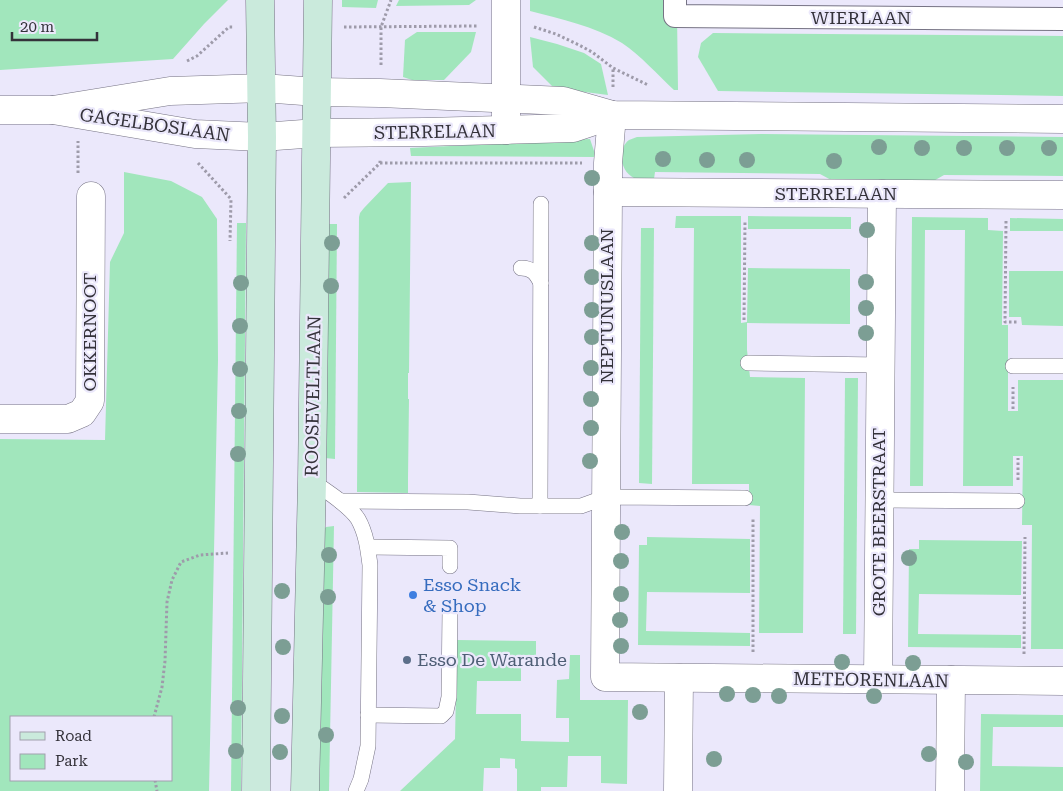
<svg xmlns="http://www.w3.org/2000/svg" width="1063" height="791" font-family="'Roboto Serif',serif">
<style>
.green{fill:#a1e6bc;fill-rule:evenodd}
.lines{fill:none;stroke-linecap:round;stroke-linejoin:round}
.service-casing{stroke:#767384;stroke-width:16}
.pedestrian-casing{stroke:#767384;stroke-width:24}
.minor-casing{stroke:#767384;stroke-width:29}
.tertiary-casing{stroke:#767384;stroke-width:29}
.secondary-casing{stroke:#767384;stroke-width:29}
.path{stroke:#9e9baa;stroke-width:3;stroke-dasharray:2.5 2.5;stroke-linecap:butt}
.service{stroke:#fff;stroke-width:15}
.pedestrian{stroke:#fff;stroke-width:22}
.minor{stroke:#fff;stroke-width:28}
.tertiary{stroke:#fff;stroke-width:28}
.secondary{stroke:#caeadc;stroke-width:28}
.tree{fill:#7c9e94}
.shop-dot{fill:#3f7fe0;stroke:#ebe8fb;stroke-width:2}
.service-dot{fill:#5c6f8a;stroke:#ebe8fb;stroke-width:2}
.labels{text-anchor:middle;stroke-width:4.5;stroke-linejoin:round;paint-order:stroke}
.street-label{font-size:18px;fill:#34323a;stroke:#ebe8fb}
.shop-label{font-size:18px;fill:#366cbe;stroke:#ebe8fb;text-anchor:start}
.service-label{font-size:18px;fill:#4e5e75;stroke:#ebe8fb;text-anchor:start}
</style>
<rect width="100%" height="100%" fill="#ebe8fb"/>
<g class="green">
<polygon points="0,0 228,0 204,24 173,59 0,70"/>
<polygon points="342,0 378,0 376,8 342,7"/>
<polygon points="399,0 476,0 469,5 396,6"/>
<path d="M 530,0 L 675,0 L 677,13 L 678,90 L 674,90 C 657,74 641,56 622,43 C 594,26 561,19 530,11 Z"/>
<polygon points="417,32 476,32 471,52 444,80 412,80 403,77 405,40"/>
<polygon points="713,33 1063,36 1063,96 718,91 698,57 701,43"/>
<polygon points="530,37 557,44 584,53 601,64 608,95 554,88 533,67"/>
<path d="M 761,134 L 1063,137 L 1063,176 L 944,175 L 930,183 L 833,181 L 820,174 L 655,172 L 654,179 C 648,179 640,181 634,178 C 621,172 616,150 629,140 C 632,139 634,138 637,137 Z"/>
<polygon points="590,139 596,157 411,156 410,148"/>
<path d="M 124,172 L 171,181 L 202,197 L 217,219 L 218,360 L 209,791 L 0,791 L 0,439 L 105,440 L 110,262 L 124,233 ZM 11,717 L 171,717 L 171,780 L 11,780 Z"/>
<polygon points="411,182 409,373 408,373 408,399 409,399 408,478 408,493 357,492 359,217 360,213 364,208 388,183"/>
<polygon points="676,216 741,216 741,323 747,322 748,268 850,269 850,324 747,323 747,350 750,377 805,378 803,633 759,633 760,506 749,505 749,484 692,484 694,228 675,228"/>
<polygon points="748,216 851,217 851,229 748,229"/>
<polygon points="912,217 988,218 988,230 1003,231 1002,325 1008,325 1008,411 1018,411 1018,380 1063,380 1063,649 1031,649 1032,525 1022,525 1023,456 1013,456 1013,486 963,486 965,230 925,230 923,486 910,486"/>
<polygon points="1010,218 1063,219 1063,231 1010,231"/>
<polygon points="237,223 246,223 241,791 231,791"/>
<polygon points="327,224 337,224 335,459 325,458"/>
<polygon points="641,228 654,228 652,484 639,483"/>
<polygon points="1009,271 1063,271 1063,326 1022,325 1021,317 1009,317"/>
<polygon points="845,378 858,378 856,634 843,634"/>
<polygon points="334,526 329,791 319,791 324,529 326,527"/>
<polygon points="647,537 750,539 750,593 647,592 646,631 750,633 750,646 638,645 639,545 647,545"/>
<polygon points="919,540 1022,541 1021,595 919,594 918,634 1021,635 1021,648 908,647 909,549 919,549"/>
<polygon points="457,640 536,641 536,655 521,655 521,681 477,681 476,714 521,714 521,741 569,742 569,718 556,718 557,680 569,679 570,655 580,655 580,700 628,700 627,784 601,783 601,756 568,756 567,787 541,787 541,791 517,791 517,769 515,768 515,759 500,758 500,768 484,768 483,791 400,791 455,739"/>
<polygon points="981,714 1063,715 1063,727 993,727 992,766 1063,767 1063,791 980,791"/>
</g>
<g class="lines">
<g class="service-casing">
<g id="service">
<path d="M 521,268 C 532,268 536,273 541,283"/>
<polyline points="748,363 881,365"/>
<polyline points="1013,366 1063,366"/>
<path d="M 312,481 C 326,491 349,505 358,519 C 366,533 368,549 370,565 L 368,746 L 361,779 L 356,791"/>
<polyline points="880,500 1017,501"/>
<polyline points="340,501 468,502 520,506 581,506 606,497 745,498"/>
<polyline points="540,506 541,204"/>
<polyline points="368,547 450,548 450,566"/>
<polyline points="368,715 441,716 446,711 449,697 450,610"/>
</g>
</g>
<g class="pedestrian-casing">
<polyline id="pedestrian" points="675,0 675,16 1063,19"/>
</g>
<g class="minor-casing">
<g id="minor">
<polyline points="506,0 506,130"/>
<polyline points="612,115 608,163 608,192 605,677 1063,681"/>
<polyline points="608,192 1063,195"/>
<polyline points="0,419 68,419 82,413 90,401 91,196"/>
<polyline points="878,680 882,194"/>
<polyline points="678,791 679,678"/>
<polyline points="950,791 951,680"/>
</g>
</g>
<g class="tertiary-casing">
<g id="tertiary">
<polyline points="0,110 53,110 195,134 262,137 317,133 425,132 573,128 612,115"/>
<polyline points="53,110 170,91 262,88 317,92 380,93 563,101 612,115 1063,119"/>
</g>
</g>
<g class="secondary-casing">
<g id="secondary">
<polyline points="256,791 262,137 260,0"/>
<polyline points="305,791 312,481 318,0"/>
</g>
</g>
<g class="path">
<polyline points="344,27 478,26"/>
<polyline points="534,27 556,34 579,45 592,52 613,68 648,85"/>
<polyline points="187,61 197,56 229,27 233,27"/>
<polyline points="381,65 381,27 391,0"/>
<polyline points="613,87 613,69"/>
<polyline points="198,163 231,199 230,241"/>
<polyline points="380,163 582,163"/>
<polyline points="78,173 78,141"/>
<polyline points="344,198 380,163 380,159"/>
<polyline points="1006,221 1005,322 1019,322"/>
<polyline points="744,320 745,221"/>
<polyline points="1013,409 1013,387"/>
<polyline points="1018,480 1018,458"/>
<polyline points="753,652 753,518"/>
<polyline points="1024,654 1025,537"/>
<polyline points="154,717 162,687 165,661 167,602 172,580 181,562 200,555 228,553"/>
<polyline points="155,780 157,791"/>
</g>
<use href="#service" class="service"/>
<use href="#pedestrian" class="pedestrian"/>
<use href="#minor" class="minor"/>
<use href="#tertiary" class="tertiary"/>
<use href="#secondary" class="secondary"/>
</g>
<g class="tree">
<circle cx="879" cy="147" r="8"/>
<circle cx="922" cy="148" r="8"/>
<circle cx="964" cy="148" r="8"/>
<circle cx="1007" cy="148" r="8"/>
<circle cx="1049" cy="148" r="8"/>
<circle cx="663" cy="159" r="8"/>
<circle cx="707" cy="160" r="8"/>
<circle cx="747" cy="160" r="8"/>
<circle cx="834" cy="161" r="8"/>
<circle cx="592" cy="178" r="8"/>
<circle cx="867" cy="230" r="8"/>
<circle cx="332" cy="243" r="8"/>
<circle cx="592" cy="243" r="8"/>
<circle cx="592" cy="277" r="8"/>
<circle cx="866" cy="282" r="8"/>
<circle cx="241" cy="283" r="8"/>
<circle cx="331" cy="286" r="8"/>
<circle cx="866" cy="308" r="8"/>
<circle cx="592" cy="310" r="8"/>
<circle cx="240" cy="326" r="8"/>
<circle cx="866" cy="333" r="8"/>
<circle cx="592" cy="337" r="8"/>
<circle cx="591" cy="368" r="8"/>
<circle cx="240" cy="369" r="8"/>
<circle cx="591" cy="399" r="8"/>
<circle cx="239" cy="411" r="8"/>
<circle cx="591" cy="428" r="8"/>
<circle cx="238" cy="454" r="8"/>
<circle cx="590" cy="461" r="8"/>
<circle cx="622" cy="532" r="8"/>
<circle cx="329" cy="555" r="8"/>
<circle cx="909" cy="558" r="8"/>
<circle cx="621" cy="561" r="8"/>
<circle cx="282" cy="591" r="8"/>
<circle cx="621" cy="594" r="8"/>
<circle cx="328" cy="597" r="8"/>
<circle cx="620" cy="620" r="8"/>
<circle cx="621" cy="646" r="8"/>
<circle cx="283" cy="647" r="8"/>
<circle cx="842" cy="662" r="8"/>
<circle cx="913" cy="663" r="8"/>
<circle cx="727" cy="694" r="8"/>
<circle cx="753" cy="695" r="8"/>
<circle cx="779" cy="696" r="8"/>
<circle cx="874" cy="696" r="8"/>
<circle cx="238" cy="708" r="8"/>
<circle cx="640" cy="712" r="8"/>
<circle cx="282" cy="716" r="8"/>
<circle cx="326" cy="735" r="8"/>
<circle cx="236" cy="751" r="8"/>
<circle cx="280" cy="752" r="8"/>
<circle cx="929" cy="754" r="8"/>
<circle cx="714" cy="759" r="8"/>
<circle cx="966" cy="762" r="8"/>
</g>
<circle class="shop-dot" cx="413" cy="595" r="5"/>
<circle class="service-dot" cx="407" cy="660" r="5"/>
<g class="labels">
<g class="street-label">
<text x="861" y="24">WIERLAAN</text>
<text transform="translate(155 125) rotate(8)" y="6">GAGELBOSLAAN</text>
<text transform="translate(435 132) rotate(-1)" y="6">STERRELAAN</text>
<text x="836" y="200">STERRELAAN</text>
<text transform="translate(607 306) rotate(-90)" y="6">NEPTUNUSLAAN</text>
<text transform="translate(90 332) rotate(-90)" y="6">OKKERNOOT</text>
<text transform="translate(313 396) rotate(-89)" y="6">ROOSEVELTLAAN</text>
<text transform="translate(879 522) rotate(-90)" y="6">GROTE BEERSTRAAT</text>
<text transform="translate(871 680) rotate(1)" y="6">METEORENLAAN</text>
</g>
<g class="shop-label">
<text x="423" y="591">Esso Snack<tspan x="423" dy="21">&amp; Shop</tspan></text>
</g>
<g class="service-label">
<text x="417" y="666">Esso De Warande</text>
</g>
</g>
<rect x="10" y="716" width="162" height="65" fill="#ebe8fb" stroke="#a29fae"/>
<rect x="20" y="732" width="25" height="8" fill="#caeadc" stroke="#a29fae"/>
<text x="55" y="741" font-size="15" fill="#34323a">Road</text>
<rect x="20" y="754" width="25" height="15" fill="#a1e6bc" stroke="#a29fae"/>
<text x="55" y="766" font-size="15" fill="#34323a">Park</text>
<path d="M12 32v8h85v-8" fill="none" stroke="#34323a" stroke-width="2.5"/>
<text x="20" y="32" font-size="15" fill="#34323a" stroke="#ebe8fb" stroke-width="4" paint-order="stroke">20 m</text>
</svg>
